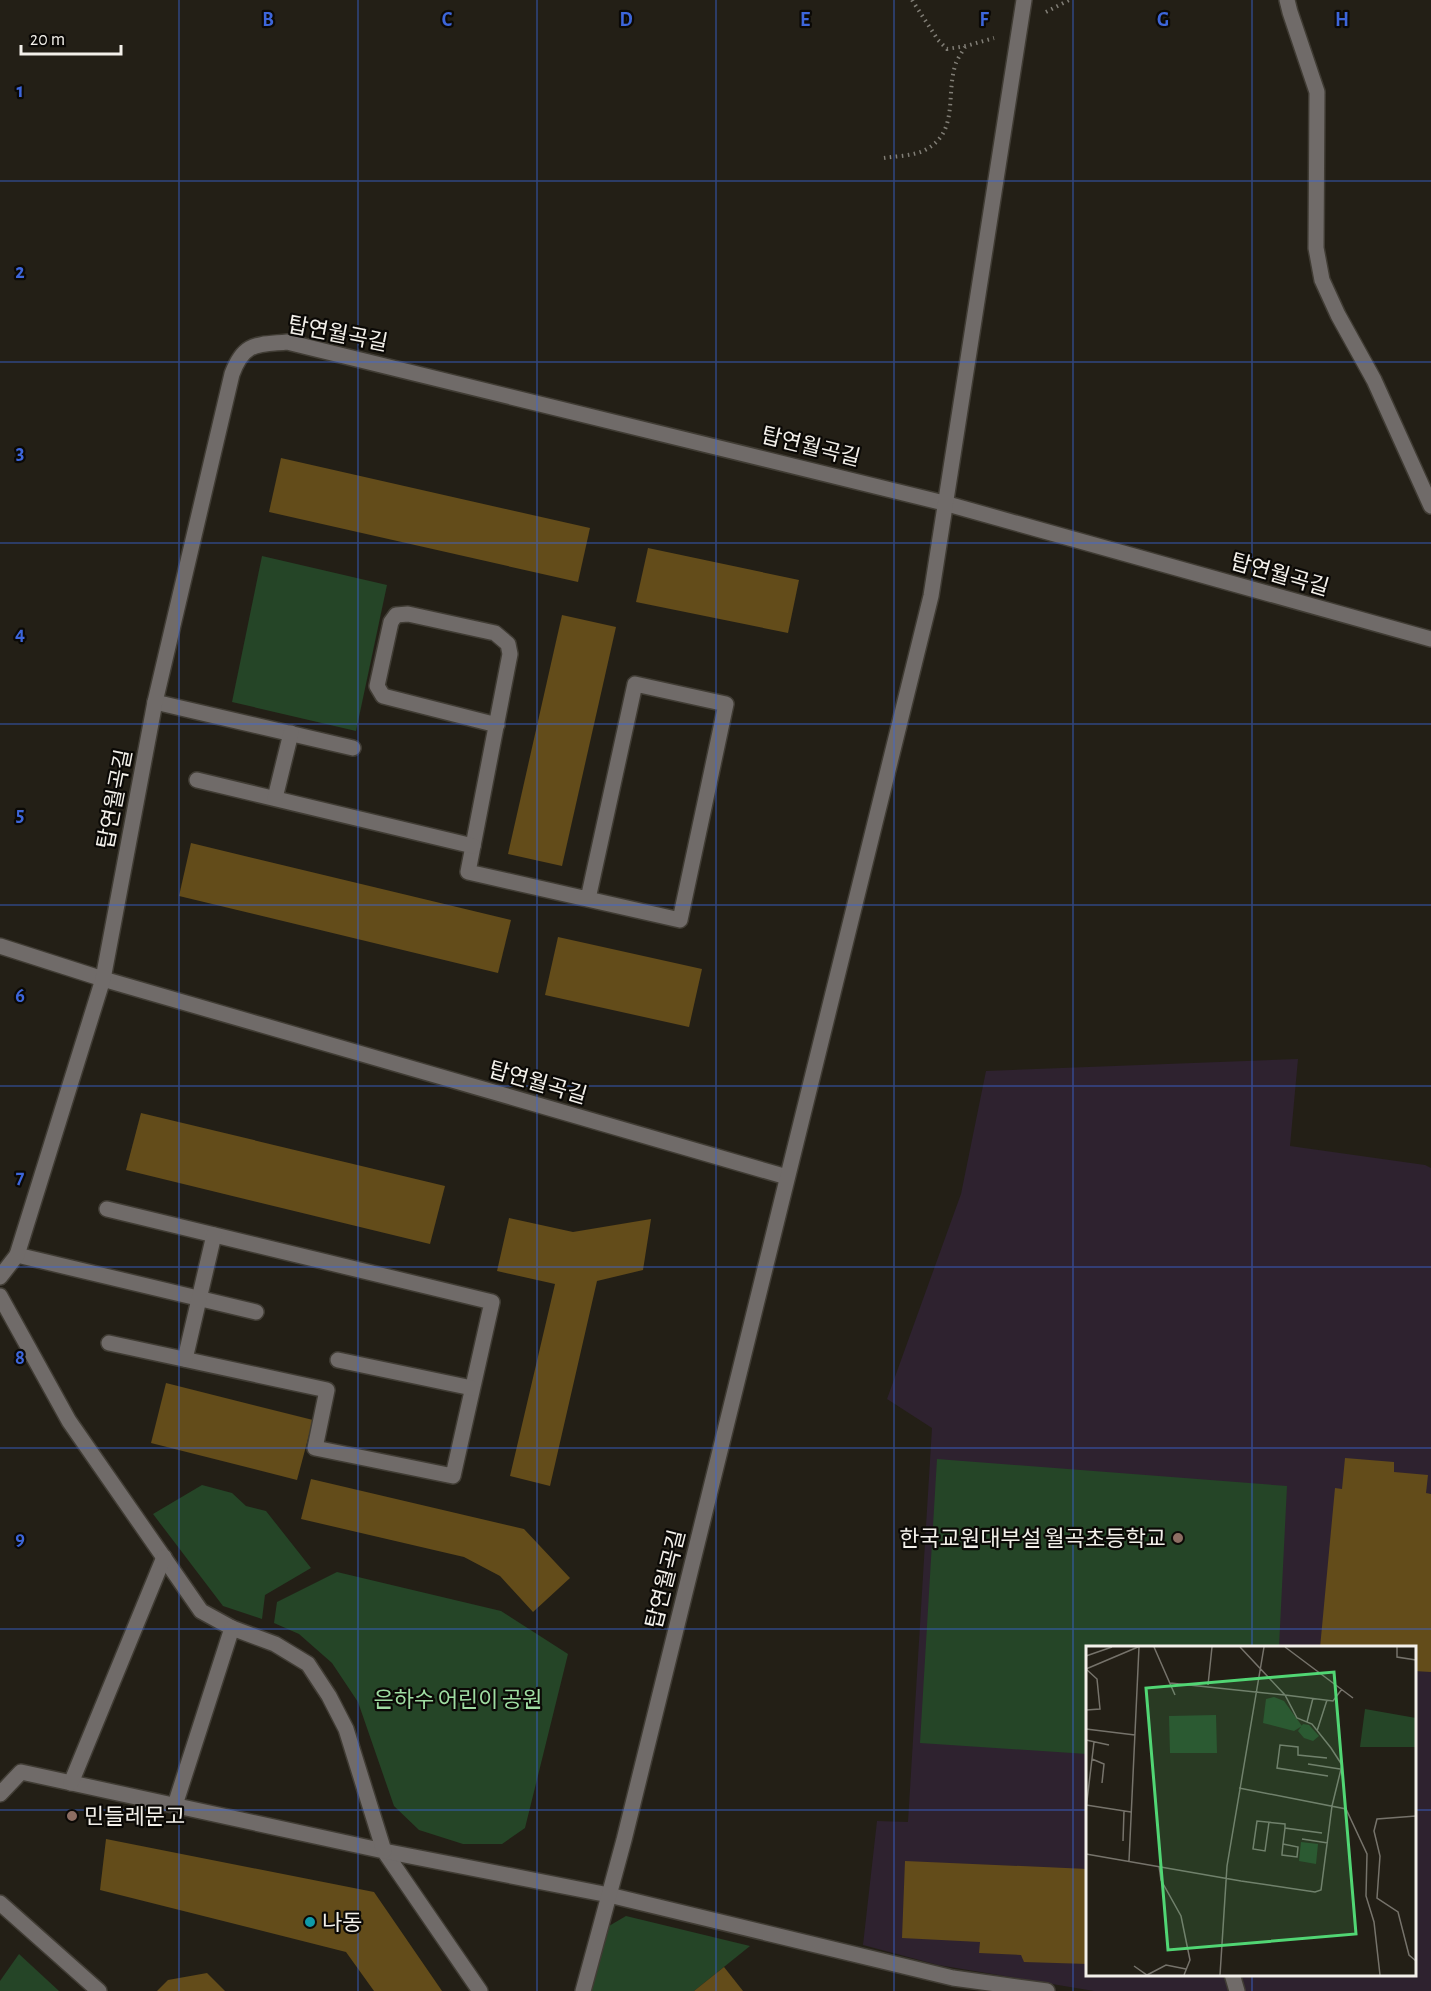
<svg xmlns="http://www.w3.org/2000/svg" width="1431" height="1991" font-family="'Alegreya Sans','Noto Sans KR',sans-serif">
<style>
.education{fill:#2e222f;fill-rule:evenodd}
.green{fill:#254527}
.building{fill:#634c1a}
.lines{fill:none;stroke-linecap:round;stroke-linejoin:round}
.lane-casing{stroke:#403c34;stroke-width:18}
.street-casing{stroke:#403c34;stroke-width:18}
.path{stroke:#817e76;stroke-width:4;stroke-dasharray:1.5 4.5;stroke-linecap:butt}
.lane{stroke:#706b69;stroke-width:15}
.street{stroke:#706b69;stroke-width:15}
.grid{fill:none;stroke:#3d66db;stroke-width:1.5;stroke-opacity:0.55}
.education-dot{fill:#8d6e63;stroke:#0b0906;stroke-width:2}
.culture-dot{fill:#0f9aa8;stroke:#0b0906;stroke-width:2}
.labels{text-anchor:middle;stroke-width:4.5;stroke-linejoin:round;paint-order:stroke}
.street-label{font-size:22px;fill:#f3f0ea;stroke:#0b0906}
.poi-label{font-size:22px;fill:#f3f0ea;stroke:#0b0906;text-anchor:start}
.park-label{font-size:22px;fill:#9fdda2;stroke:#0b0906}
.inset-road{fill:none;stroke:#76736b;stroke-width:1.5}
.view{fill:#51d674;fill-opacity:0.15;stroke:#51d674;stroke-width:3}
.inset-edge{fill:none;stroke:#f3f0ea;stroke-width:3}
.grid-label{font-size:20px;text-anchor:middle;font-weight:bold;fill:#3d66db;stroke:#0b0906;stroke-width:4.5;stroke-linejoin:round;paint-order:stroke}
</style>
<rect width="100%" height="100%" fill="#231f16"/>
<path class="education" d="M 1298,1059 L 1290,1146 L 1425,1165 L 1431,1168 L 1431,1991 L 1094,1991 L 938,1965 L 863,1945 L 877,1821 L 908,1822 L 932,1428 L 887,1399 L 961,1194 L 986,1071 ZM 1088,1648 L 1414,1648 L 1414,1974 L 1088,1974 Z"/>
<g class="green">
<polygon points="262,556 387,585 356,731 232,702"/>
<polygon points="937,1459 1287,1486 1279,1647 1088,1648 1087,1754 920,1743"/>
<polygon points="202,1485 232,1493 246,1506 266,1511 311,1568 265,1595 262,1619 223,1606 153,1514"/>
<polygon points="337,1572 501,1611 568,1654 525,1828 502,1844 463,1844 419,1830 394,1806 358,1702 332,1663 299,1634 274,1623 277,1602"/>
<polygon points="626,1916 750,1946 694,1991 581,1991 597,1933"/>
<polygon points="19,1954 59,1991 0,1991 0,1981"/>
</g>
<g class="building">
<polygon points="281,458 590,528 578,582 269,512"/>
<polygon points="648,548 799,580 788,633 636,602"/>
<polygon points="562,615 616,627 562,866 508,854"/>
<polygon points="191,843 511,920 498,973 179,896"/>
<polygon points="558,937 702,969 689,1027 545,995"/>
<polygon points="141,1113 445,1186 430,1244 126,1170"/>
<polygon points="509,1218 573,1232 651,1219 643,1270 597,1281 550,1486 510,1476 555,1284 497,1271"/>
<polygon points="166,1383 313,1420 297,1480 151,1443"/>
<polygon points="1345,1458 1394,1462 1394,1472 1428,1475 1426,1493 1431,1494 1431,1672 1414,1671 1414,1648 1320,1648 1335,1488 1342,1489"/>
<polygon points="311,1479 524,1529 570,1578 533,1612 500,1576 464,1557 301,1519"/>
<polygon points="106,1839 374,1892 442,1991 374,1991 346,1952 100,1890"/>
<polygon points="905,1861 1088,1869 1088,1964 1024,1962 1021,1955 979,1953 980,1942 902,1938"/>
<polygon points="724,1967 743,1991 694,1991"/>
<polygon points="207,1973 225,1991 157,1991 168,1980"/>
</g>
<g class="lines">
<g class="lane-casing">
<g id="lane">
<polyline points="1287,0 1290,12 1317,92 1316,248 1322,280 1338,315 1374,380 1431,506"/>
<polyline points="155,702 353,748"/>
<polyline points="497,725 383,696 377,686 391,622 396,615 408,614 495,633 508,644 510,654 468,872 680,920 726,704 635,684 588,899"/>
<polyline points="197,780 473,846"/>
<polyline points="275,798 291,733"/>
<polyline points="0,946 103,979"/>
<polyline points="107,1209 492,1302 453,1476 315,1448 327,1390 109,1343"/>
<polyline points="17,1255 256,1312"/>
<polyline points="185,1359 214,1235"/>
<polyline points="338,1360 472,1388"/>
<polyline points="0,1794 21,1772 384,1851 480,1991"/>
<polyline points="384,1851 609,1895"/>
<polyline points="0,1903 99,1991"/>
</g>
</g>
<g class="street-casing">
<g id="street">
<polyline points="103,979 787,1177"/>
<path d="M 0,1277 L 17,1255 L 103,979 L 155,702 L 232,374 C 244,342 256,345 287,342 L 944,503 L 1431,639"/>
<polyline points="0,1296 69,1421 201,1611 232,1628 275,1644 308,1664 329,1696 346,1729 384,1851"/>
<polyline points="71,1783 164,1557"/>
<polyline points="175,1805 232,1628"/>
<polyline points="609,1895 953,1978 1047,1991"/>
<polyline points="1232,1974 1237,1991"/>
<polyline points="583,1991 624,1840 931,596 1024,0"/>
</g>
</g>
<g class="path">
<polyline points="912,0 938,40 947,49 966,46 994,38"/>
<polyline points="1046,12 1069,0"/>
<path d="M 884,158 C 897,156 913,156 925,150 C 960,132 945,94 956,63 C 958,58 962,52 965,47"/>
</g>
<use href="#lane" class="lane"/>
<use href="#street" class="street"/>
</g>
<path class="grid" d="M 179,0 L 179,1991M 358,0 L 358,1991M 537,0 L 537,1991M 716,0 L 716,1991M 894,0 L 894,1991M 1073,0 L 1073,1991M 1252,0 L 1252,1648M 0,181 L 1431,181M 0,362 L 1431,362M 0,543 L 1431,543M 0,724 L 1431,724M 0,905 L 1431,905M 0,1086 L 1431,1086M 0,1267 L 1431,1267M 0,1448 L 1431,1448M 0,1629 L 1431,1629M 0,1810 L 1088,1810M 1414,1810 L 1431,1810M 1252,1974 L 1252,1991"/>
<g class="education-dot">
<circle cx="1178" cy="1538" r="6"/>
<circle cx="72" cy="1816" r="6"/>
</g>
<circle class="culture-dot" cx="310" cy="1922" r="6"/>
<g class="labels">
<g class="street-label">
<text transform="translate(338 333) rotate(11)" y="8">탑연월곡길</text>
<text transform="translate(811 446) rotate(14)" y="8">탑연월곡길</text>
<text transform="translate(1280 574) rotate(16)" y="8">탑연월곡길</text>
<text transform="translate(114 799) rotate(-79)" y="8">탑연월곡길</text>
<text transform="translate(538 1082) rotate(16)" y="8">탑연월곡길</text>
<text transform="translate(665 1579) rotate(-76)" y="8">탑연월곡길</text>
</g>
<g class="poi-label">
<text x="1166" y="1546" text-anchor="end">한국교원대부설 월곡초등학교</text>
<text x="84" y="1824">민들레문고</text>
<text x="322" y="1930">나동</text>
</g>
<g class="park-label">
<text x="458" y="1707">은하수 어린이 공원</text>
</g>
</g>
<g transform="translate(1086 1646)">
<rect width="330" height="330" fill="#231f16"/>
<path d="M 188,51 L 198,55 L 216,80 L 208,85 L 177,77 L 180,53 ZM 279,63 L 330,72 L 330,101 L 274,101 ZM 130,69 L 131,107 L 84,107 L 83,70 ZM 217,78 L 223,79 L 233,90 L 227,95 L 218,92 L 212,85 ZM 215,196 L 232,198 L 230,218 L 213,215 Z" fill="#254527"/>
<path class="inset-road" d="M 68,1 L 89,49M 154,1 L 199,49 L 247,55 L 256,43M 199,1 L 267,52M 311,1 L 311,11 L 330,14M 0,10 L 26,1M 0,23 L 52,1M 122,39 L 126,1M 0,64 L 14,63 L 11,33 L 0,23M 221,76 L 227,52M 0,83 L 49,89M 231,85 L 241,54M 0,94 L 23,99M 241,112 L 212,109 L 212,101 L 194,99 L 191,122 L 242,130M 6,113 L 18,118 L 16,137M 222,118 L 254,123M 153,142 L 260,163 L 281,208 L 280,250 L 288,276 L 294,329M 0,159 L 45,166M 0,163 L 8,96M 330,170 L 291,173 L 288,185 L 294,210 L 291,252 L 312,266 L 323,309 L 330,315M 183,176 L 179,205 L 167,203 L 171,175 L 199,178 L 199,182 L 236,187M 216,193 L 242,197M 37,195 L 38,165M 197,198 L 212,201 L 211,211 L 196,209 L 196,208 L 197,198 L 199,182M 0,208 L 155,235 L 229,246 L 235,244 L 246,160 L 256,119 L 245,102 L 226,78 L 211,72 L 199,49 L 84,37M 43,215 L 53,1M 73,220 L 75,234 L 95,270 L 104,314 L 98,329M 48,320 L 61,329 L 80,319 L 100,323M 134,329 L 141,220 L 178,1"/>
<path class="view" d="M 248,26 L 270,288 L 82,304 L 60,42 Z"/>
<rect width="330" height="330" class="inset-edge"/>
</g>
<g class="grid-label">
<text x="268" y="26">B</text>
<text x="447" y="26">C</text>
<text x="626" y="26">D</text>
<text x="805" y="26">E</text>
<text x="984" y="26">F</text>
<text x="1163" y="26">G</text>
<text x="1342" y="26">H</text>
<text x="20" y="97">1</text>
<text x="20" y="278">2</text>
<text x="20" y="459">3</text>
<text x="20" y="640">4</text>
<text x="20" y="821">5</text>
<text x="20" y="1002">6</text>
<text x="20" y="1183">7</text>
<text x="20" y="1364">8</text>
<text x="20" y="1545">9</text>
</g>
<path d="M21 45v9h100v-9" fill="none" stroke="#f3f0ea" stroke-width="3"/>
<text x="30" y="45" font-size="18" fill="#f3f0ea" stroke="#0b0906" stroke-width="4.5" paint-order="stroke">20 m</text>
</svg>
